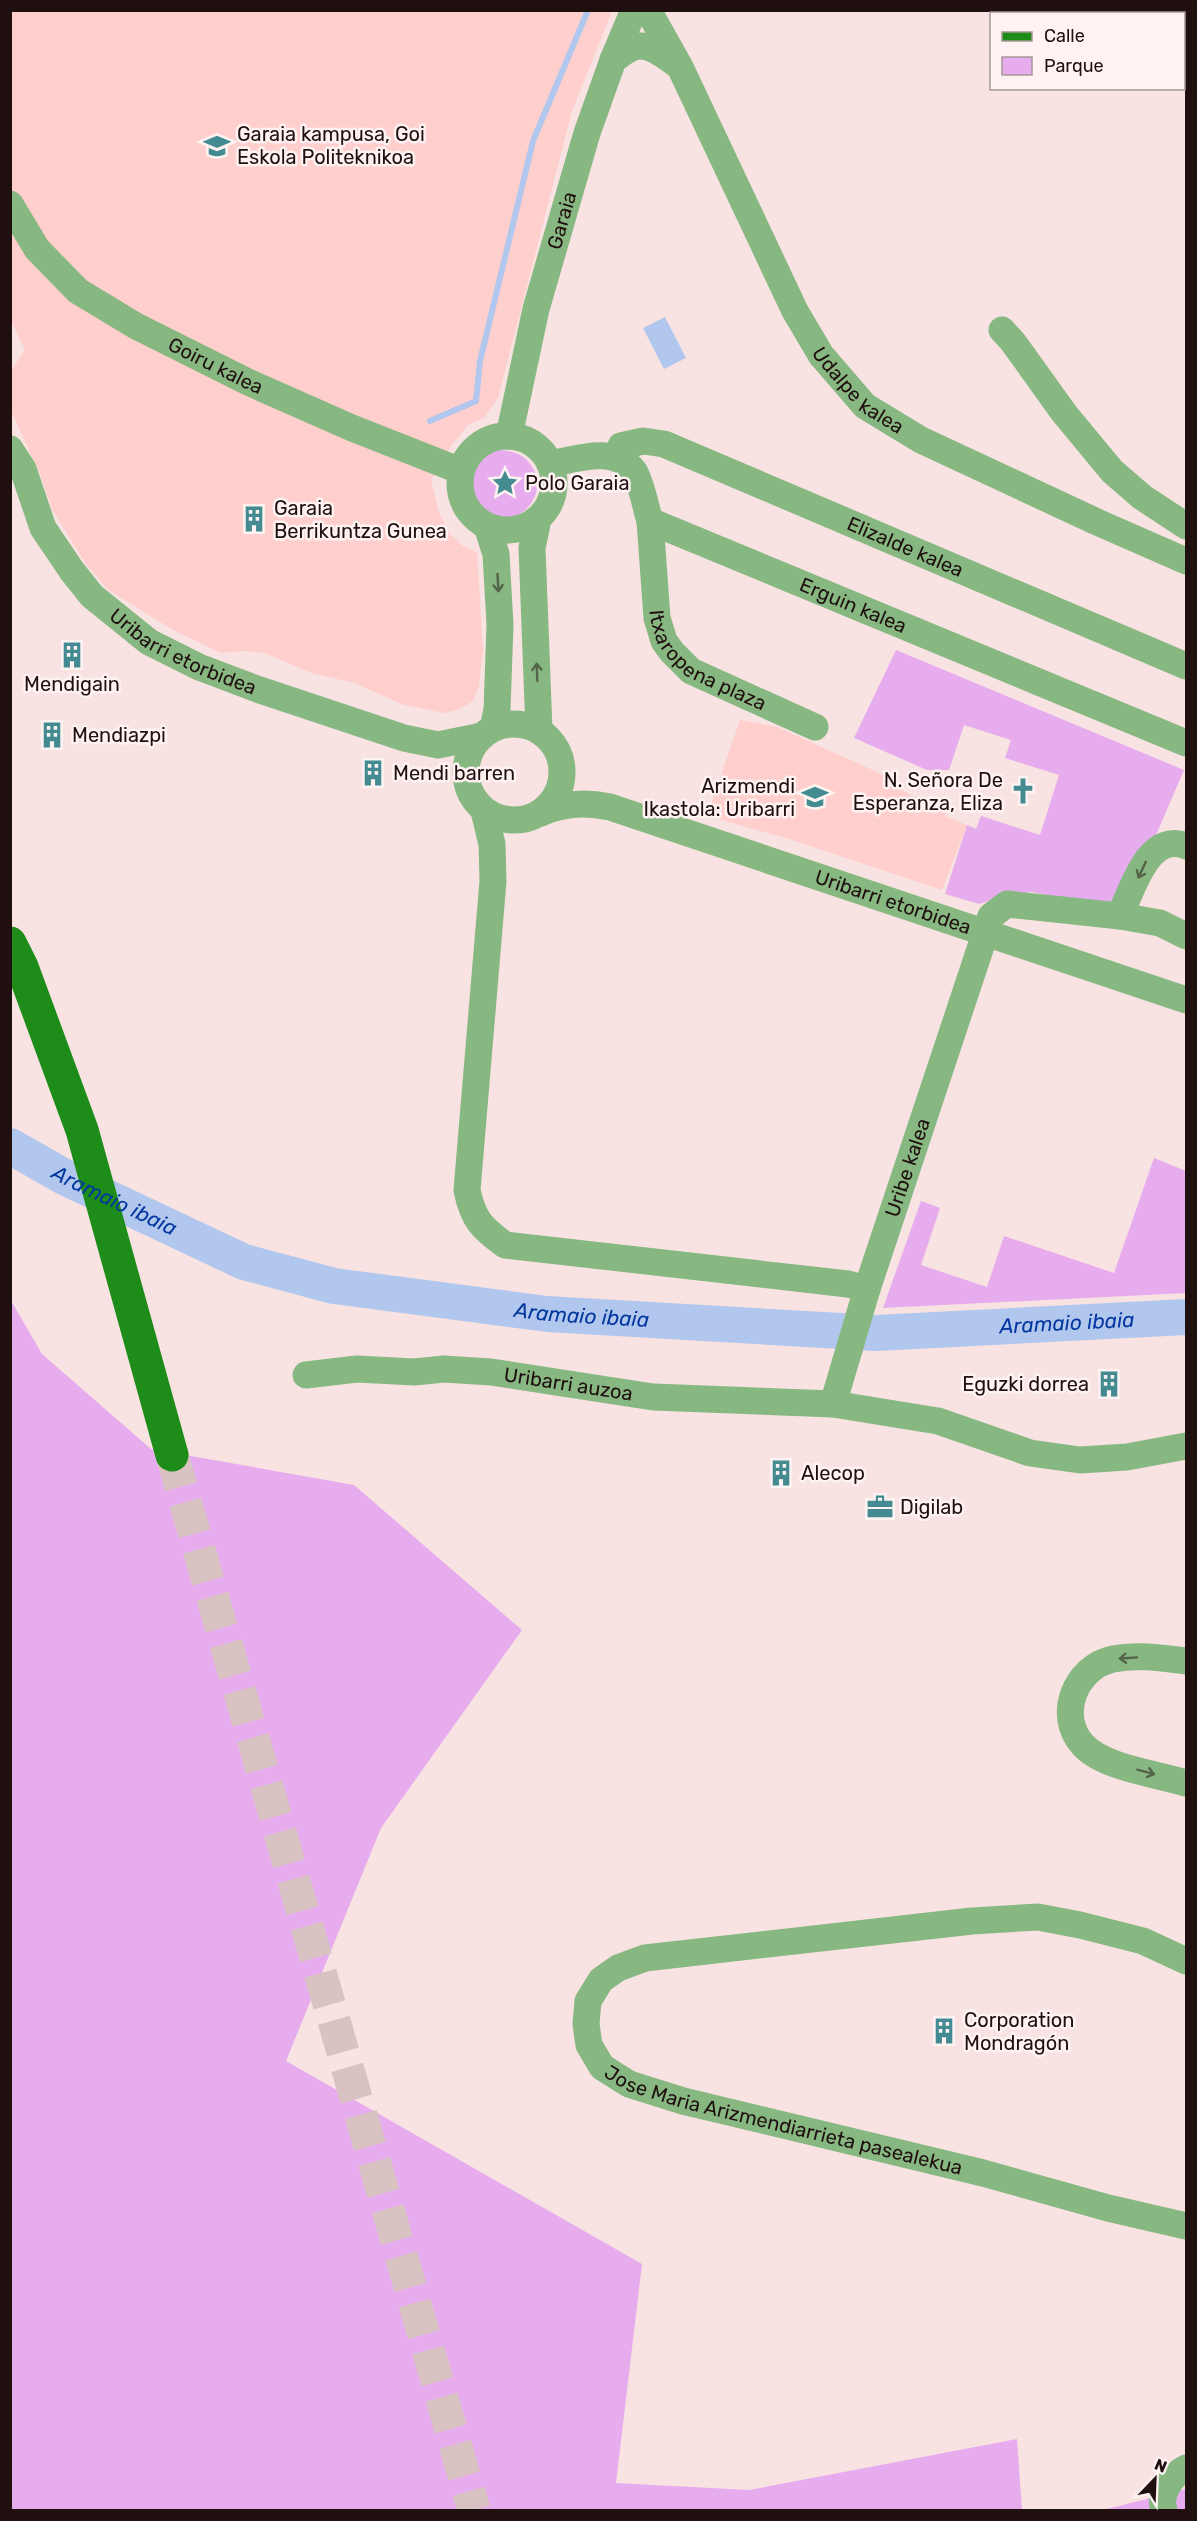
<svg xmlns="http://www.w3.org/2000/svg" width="1197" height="2521" font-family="Rubik,sans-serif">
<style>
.built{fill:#fecfcc}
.green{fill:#e6acee}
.water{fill:#b2c7ed}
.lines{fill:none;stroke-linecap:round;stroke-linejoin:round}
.stream{stroke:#b2c7ed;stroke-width:6}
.river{stroke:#b2c7ed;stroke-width:36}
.major-tunnel{stroke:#d8c3c2;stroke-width:33;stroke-dasharray:33 16;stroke-linecap:butt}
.minor{stroke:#87b882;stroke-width:27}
.major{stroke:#1e8c18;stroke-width:33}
.oneway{stroke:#546448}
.labels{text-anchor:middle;stroke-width:5;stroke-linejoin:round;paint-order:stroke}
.poi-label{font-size:20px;fill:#200f0f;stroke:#fef3f2;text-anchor:start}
.street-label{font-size:20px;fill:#200f0f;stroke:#fef3f2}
.water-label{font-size:21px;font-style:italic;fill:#03379f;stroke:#fef3f2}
</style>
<rect width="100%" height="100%" fill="#f8e3e2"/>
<g class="built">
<polygon points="11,11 612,11 572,111 498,398 484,418 468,425 451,446 431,480 439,512 449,533 463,546 477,552 483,649 479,686 473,701 458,710 443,713 401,704 355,683 311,673 264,653 246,651 221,653 175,631 108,590 86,564 53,511 39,472 11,411 12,369 25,350 11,321"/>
<polygon points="740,720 777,727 888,777 886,783 947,812 945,816 967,825 942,890 789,839 707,816"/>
</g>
<g class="green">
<path d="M 496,450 C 512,450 526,454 534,470 C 538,477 538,489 535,496 C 518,536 465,516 471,477 C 472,470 478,463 481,456 Z"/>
<polygon points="896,650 1184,770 1156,835 1118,899 1101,906 1032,892 1010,894 979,904 945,894 967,825 976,829 981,816 1040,835 1059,775 1005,758 1011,740 964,725 949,770 927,770 854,738"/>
<polygon points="1154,1158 1186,1171 1186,1293 883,1308 921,1201 940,1208 921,1265 987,1287 1004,1236 1114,1273"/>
<polygon points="10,1299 42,1354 151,1449 354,1485 522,1630 381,1828 286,2061 642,2264 616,2483 749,2490 1017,2439 1022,2510 11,2510"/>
<polygon points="1186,2489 1186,2510 1103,2510"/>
</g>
<polygon class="water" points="665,317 686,358 664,369 643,328"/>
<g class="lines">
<polyline class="stream" points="430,421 476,401 480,361 533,141 588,10"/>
<path class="river" id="s1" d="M 10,1146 L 66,1178 L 244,1262 L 334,1286 L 547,1314 L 876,1333 L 1186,1317"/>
<polyline class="major-tunnel" points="172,1455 474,2510"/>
<g class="minor">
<path id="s2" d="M 648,10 L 680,67 L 795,311 L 821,355 L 865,406 L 921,440 L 1097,522 L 1186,561"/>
<path d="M 613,60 C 619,56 627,49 634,47 C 650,42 667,58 679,66"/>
<path id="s3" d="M 10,204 L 37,249 L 78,291 L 136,326 L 248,382 L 352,428 L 461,471"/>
<polyline points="1002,330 1013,342 1064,413 1112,471 1142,497 1186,526"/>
<path id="s4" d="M 509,436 L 536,309 L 587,133 L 613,60 L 634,10"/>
<circle cx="507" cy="483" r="47"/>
<path id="s5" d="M 621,446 L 643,441 L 664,444 L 1186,666"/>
<path id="s6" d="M 10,449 L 23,469 L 43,528 L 72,571 L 92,596 L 149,642 L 199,667 L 257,689 L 404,738 L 438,745 L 482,736"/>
<path id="s7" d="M 550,464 C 577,459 614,445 634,471 C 641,481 646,509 650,521 L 1186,743"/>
<polyline points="538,519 532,548 539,730"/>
<path id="s8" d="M 650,521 L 657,618 L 664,641 L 672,652 L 691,671 L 815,727"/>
<polyline points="487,526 496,554 500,625 497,710 493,728"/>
<circle cx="514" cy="772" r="48"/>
<path d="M 484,811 L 492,844 L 493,881 L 467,1190 C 473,1220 482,1228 505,1245 L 848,1284 L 867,1289"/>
<path id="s9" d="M 541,813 C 563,803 586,802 610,807 L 1186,1000"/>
<polyline points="1120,916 1160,923 1186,936"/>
<path id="s10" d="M 306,1375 L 357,1369 L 414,1372 L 444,1369 L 491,1372 L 653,1397 L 833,1404 L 938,1421 L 1030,1453 L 1080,1460 L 1127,1457 L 1186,1446"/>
<path id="s11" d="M 833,1404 L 867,1289 L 991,916 L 1007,904 L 1120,916 C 1132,890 1148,831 1186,846"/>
<path d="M 1186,1661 C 1163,1658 1137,1654 1113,1659 C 1075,1667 1056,1716 1083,1745 C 1104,1768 1157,1774 1186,1783"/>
<path id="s12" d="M 1186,1961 L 1143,1941 L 1080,1925 L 1038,1917 L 972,1921 L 645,1958 L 618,1968 L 601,1980 L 588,2001 L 586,2024 L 589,2045 L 602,2067 L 629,2084 L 683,2101 L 983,2173 L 1108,2208 L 1186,2226"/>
<path d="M 1164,2510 C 1158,2494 1172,2475 1186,2468"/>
</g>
<polyline class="major" points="10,943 22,967 82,1130 172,1455"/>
</g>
<defs><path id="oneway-shaft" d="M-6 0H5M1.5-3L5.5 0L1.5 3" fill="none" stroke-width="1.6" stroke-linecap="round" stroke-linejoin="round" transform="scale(1.5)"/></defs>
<g class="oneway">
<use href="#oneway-shaft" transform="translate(498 583) rotate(87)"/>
<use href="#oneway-shaft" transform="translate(537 672) rotate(-92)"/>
<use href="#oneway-shaft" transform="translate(1142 870) rotate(115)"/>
<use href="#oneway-shaft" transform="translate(1128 1658) rotate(176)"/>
<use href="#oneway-shaft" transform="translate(1146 1772) rotate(15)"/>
</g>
<defs>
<g id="university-bare" transform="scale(2.07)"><path d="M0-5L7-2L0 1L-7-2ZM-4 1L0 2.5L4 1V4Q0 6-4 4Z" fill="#438b91" stroke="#fef3f2" stroke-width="2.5" paint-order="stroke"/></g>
<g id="sight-bare" transform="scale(2.07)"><path d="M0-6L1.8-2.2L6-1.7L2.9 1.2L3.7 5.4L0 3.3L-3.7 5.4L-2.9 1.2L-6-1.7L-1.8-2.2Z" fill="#438b91" stroke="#fef3f2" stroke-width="2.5" paint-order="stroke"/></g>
<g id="building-bare" transform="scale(2.07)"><path d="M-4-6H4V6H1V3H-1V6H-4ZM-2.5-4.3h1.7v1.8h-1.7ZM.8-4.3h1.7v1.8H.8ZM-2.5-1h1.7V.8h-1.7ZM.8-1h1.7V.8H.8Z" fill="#438b91" stroke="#fef3f2" stroke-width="2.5" paint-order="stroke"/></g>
<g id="church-bare" transform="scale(2.07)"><path d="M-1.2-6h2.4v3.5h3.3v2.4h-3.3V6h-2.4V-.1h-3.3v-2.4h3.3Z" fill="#438b91" stroke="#fef3f2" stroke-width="2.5" paint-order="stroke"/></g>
<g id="school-bare" transform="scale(2.07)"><path d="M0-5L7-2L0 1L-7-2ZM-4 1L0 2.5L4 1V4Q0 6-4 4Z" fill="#438b91" stroke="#fef3f2" stroke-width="2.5" paint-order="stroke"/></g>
<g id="office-bare" transform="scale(2.07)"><path d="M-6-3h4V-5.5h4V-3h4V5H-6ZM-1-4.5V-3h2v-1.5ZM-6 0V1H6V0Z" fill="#438b91" stroke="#fef3f2" stroke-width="2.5" paint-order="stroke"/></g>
</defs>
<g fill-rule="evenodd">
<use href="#university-bare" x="217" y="146"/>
<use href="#sight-bare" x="505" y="483"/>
<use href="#building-bare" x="254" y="519"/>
<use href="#building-bare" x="72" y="655"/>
<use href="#building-bare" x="52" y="735"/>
<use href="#building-bare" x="373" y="773"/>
<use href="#church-bare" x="1023" y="791"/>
<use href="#school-bare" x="815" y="797"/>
<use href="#building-bare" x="1109" y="1384"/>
<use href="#building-bare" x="781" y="1473"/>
<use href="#office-bare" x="880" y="1507"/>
<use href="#building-bare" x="944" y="2031"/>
</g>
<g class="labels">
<g class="poi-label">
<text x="237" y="141">Garaia kampusa, Goi<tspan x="237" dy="23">Eskola Politeknikoa</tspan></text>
<text x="525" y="490">Polo Garaia</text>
<text x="274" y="515">Garaia<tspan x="274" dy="23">Berrikuntza Gunea</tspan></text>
<text x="72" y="691" text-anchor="middle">Mendigain</text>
<text x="72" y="742">Mendiazpi</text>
<text x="393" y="780">Mendi barren</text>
<text x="1003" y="787" text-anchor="end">N. Señora De<tspan x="1003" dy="23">Esperanza, Eliza</tspan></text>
<text x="795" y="793" text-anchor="end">Arizmendi<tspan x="795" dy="23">Ikastola: Uribarri</tspan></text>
<text x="1089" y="1391" text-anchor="end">Eguzki dorrea</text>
<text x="801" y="1480">Alecop</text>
<text x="900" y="1514">Digilab</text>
<text x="964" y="2027">Corporation<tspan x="964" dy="23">Mondragón</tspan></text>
</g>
<g class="street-label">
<text dy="7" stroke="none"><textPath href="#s4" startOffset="222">Garaia</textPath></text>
<text dy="7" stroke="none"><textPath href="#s3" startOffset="268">Goiru kalea</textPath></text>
<text dy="7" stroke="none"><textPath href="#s2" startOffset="438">Udalpe kalea</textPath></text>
<text dy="7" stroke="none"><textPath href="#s5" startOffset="306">Elizalde kalea</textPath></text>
<text dy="7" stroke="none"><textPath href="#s7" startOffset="362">Erguin kalea</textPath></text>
<text dy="7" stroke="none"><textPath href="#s6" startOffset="278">Uribarri etorbidea</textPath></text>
<text dy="7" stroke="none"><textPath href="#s8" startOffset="166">Itxaropena plaza</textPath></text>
<text dy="7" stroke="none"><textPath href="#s9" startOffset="369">Uribarri etorbidea</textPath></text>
<text dy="7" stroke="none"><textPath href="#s11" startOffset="248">Uribe kalea</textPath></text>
<text dy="7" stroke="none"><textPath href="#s10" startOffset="264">Uribarri auzoa</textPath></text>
<text dy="7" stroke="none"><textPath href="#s12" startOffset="885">Jose Maria Arizmendiarrieta pasealekua</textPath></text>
</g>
<g class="water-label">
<text dy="7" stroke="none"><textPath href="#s1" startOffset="118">Aramaio ibaia</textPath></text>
<text dy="7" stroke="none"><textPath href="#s1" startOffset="604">Aramaio ibaia</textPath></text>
<text dy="7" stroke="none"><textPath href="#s1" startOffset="1090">Aramaio ibaia</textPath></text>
</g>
</g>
<rect width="1197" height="2521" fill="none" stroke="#200f0f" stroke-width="24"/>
<rect x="990" y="12" width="195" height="78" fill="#fef3f2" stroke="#a59897" stroke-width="1.5"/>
<rect x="1002" y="32" width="30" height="9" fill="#1e8c18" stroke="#a59897" stroke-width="1.5"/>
<text x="1044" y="42" font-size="18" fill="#200f0f">Calle</text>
<rect x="1002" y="57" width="30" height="18" fill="#e6acee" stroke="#a59897" stroke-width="1.5"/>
<text x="1044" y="72" font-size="18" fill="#200f0f">Parque</text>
<g transform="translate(1155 2479) rotate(23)" stroke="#fef3f2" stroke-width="4.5" paint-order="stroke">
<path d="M0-4.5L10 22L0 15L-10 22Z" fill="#200f0f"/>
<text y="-9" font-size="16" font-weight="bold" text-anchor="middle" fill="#200f0f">N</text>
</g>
</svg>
